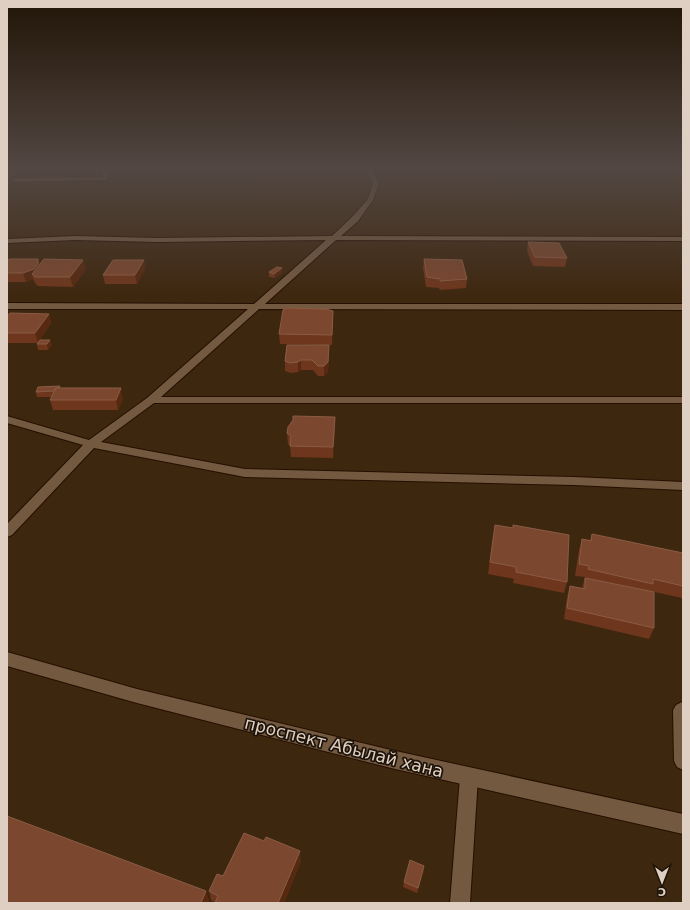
<svg xmlns="http://www.w3.org/2000/svg" width="690" height="910" font-family="'DejaVu Sans',sans-serif">
<style>
.lines{fill:none;stroke-linecap:round;stroke-linejoin:round}
.service-casing{stroke:#240f00;stroke-width:2}
.minor-casing{stroke:#240f00;stroke-width:2}
.secondary-casing{stroke:#240f00;stroke-width:2}
.service{fill:#745941;fill-rule:evenodd}
.minor{fill:#745941;fill-rule:evenodd}
.secondary{fill:#745941;fill-rule:evenodd}
.wall{fill:#6e361c}
.shaded-wall{fill:#562910}
.building{fill:#7b472e;stroke:#8a5c45}
.labels{text-anchor:middle;stroke-width:3.5;stroke-linejoin:round;paint-order:stroke}
.near-street-label{font-size:17px;fill:#dfcfc2;stroke:#1d1309}
</style>
<rect width="100%" height="100%" fill="#3e270f"/>
<g class="lines">
<g class="service-casing">
<polygon id="service" points="682,702 683,703 683,770 677,767 674,761 673,710 676,705"/>
</g>
<g class="minor-casing">
<g id="minor">
<polygon points="103,169 109,169 107,180 7,182 7,178 102,177"/>
<polygon points="365,169 371,169 379,183 373,200 358,221 341,236 683,237 683,241 336,240 265,304 683,304 683,310 259,309 161,397 683,397 683,403 154,403 101,442 245,469 574,477 683,482 683,490 574,485 245,477 94,448 12,535 7,537 7,524 83,445 7,423 7,416 89,440 147,398 248,309 7,309 7,303 254,304 326,240 157,242 75,240 7,243 7,239 75,236 157,238 332,236 352,217 368,199 373,183"/>
<polygon points="469,768 476,771 478,777 470,903 450,903 460,777 462,771"/>
</g>
</g>
<g class="secondary-casing">
<polygon id="secondary" points="7,652 137,689 391,750 683,814 683,834 391,768 137,703 7,666"/>
</g>
<use href="#service" class="service"/>
<use href="#minor" class="minor"/>
<use href="#secondary" class="secondary"/>
</g>
<g class="wall">
<polygon points="528,242 567,258 565,267 533,266 527,251"/>
<polygon points="38,259 40,265 86,269 73,287 38,286 35,283 33,279 26,282 7,282 7,262"/>
<polygon points="424,259 467,279 466,288 440,290 439,288 426,287 423,268"/>
<polygon points="144,260 145,269 137,284 105,284 103,275"/>
<polygon points="269,272 282,273 275,278 269,277"/>
<polygon points="333,311 332,345 280,344 279,334"/>
<polygon points="49,314 51,323 40,340 50,340 52,345 48,350 38,350 37,344 38,343 7,343 7,316"/>
<polygon points="329,355 328,372 324,376 318,376 313,370 301,370 298,372 291,373 285,371 285,361"/>
<polygon points="60,386 60,388 123,399 118,410 53,410 50,400 51,397 37,397 36,392"/>
<polygon points="335,417 335,427 333,458 291,457 290,446 288,444 287,433"/>
<polygon points="513,525 567,582 564,593 513,583 514,579 488,574 493,536 513,528"/>
<polygon points="592,534 683,553 683,596 682,598 650,591 654,628 649,639 564,619 567,597 570,586 582,588 585,577 575,576 579,550 582,539 590,540"/>
<polygon points="301,861 284,903 215,903 215,902 211,900 209,891 223,876"/>
<polygon points="424,871 417,893 403,887 404,882"/>
</g>
<g class="shaded-wall">
<polygon points="12,175 14,182 7,189 7,179"/>
<polygon points="38,259 41,268 32,274 33,279 26,282 23,273"/>
<polygon points="83,260 86,269 73,287 70,277"/>
<polygon points="144,260 145,269 137,284 135,275"/>
<polygon points="282,268 282,273 275,278 274,274"/>
<polygon points="333,311 333,320 332,345 332,335"/>
<polygon points="49,314 51,323 38,343 35,333"/>
<polygon points="50,340 52,345 48,350 47,344"/>
<polygon points="329,345 328,372 324,376 324,366"/>
<polygon points="301,360 301,370 298,372 298,362"/>
<polygon points="121,388 123,399 118,410 116,400"/>
<polygon points="335,417 335,427 333,458 333,447"/>
<polygon points="300,851 301,861 284,903 278,903"/>
<polygon points="424,866 424,871 417,893 418,888"/>
<polygon points="206,891 210,903 201,903"/>
</g>
<g class="building">
<polygon points="7,175 12,175 7,179"/>
<polygon points="528,242 559,243 567,258 535,257"/>
<polygon points="9,259 38,259 38,264 34,269 23,273 7,273 7,262"/>
<polygon points="44,259 83,260 70,277 35,277 32,274"/>
<polygon points="424,259 462,260 467,279 440,281 440,279 427,277"/>
<polygon points="113,260 144,260 135,275 103,275"/>
<polygon points="277,267 282,268 274,274 269,272"/>
<polygon points="287,308 326,309 333,311 332,335 279,334 283,310"/>
<polygon points="10,313 49,314 35,333 7,333 7,316"/>
<polygon points="40,340 50,340 47,344 37,344"/>
<polygon points="287,345 329,345 328,362 324,366 318,366 312,360 301,360 298,362 290,363 285,361"/>
<polygon points="60,386 59,388 56,388 54,391 36,392 38,387"/>
<polygon points="56,388 121,388 116,400 50,400"/>
<polygon points="293,416 335,417 333,447 290,446 291,436 287,433 288,427 293,420"/>
<polygon points="495,525 513,528 513,525 569,535 567,582 516,572 516,567 490,562"/>
<polygon points="592,534 683,553 683,586 653,579 653,584 588,569 589,566 579,564 582,539 591,541"/>
<polygon points="585,578 654,592 654,628 567,608 570,586 585,589"/>
<polygon points="7,816 206,891 201,903 9,903 7,902"/>
<polygon points="244,833 264,841 266,837 300,851 278,903 215,903 218,896 209,891 217,874 223,876"/>
<polygon points="410,860 424,866 418,888 404,882"/>
</g>
<linearGradient id="sky" x2="0" y2="1"><stop stop-color="#221508"/><stop offset="0.57" stop-color="#524742"/><stop offset="1" stop-color="#524742" stop-opacity="0"/></linearGradient>
<rect width="690" height="297" fill="url(#sky)"/>
<g class="labels">
<g class="near-street-label">
<text transform="translate(344 747) rotate(14)" y="6">проспект Абылай хана</text>
</g>
</g>
<rect width="690" height="910" fill="none" stroke="#dfcfc2" stroke-width="16"/>
<g transform="translate(662 882) rotate(180)" stroke="#1d1309" stroke-width="3" paint-order="stroke">
<path d="M0-3L7 15L0 10L-7 15Z" fill="#dfcfc2"/>
<text y="-6" font-size="11" font-weight="bold" text-anchor="middle" fill="#dfcfc2">С</text>
</g>
</svg>
